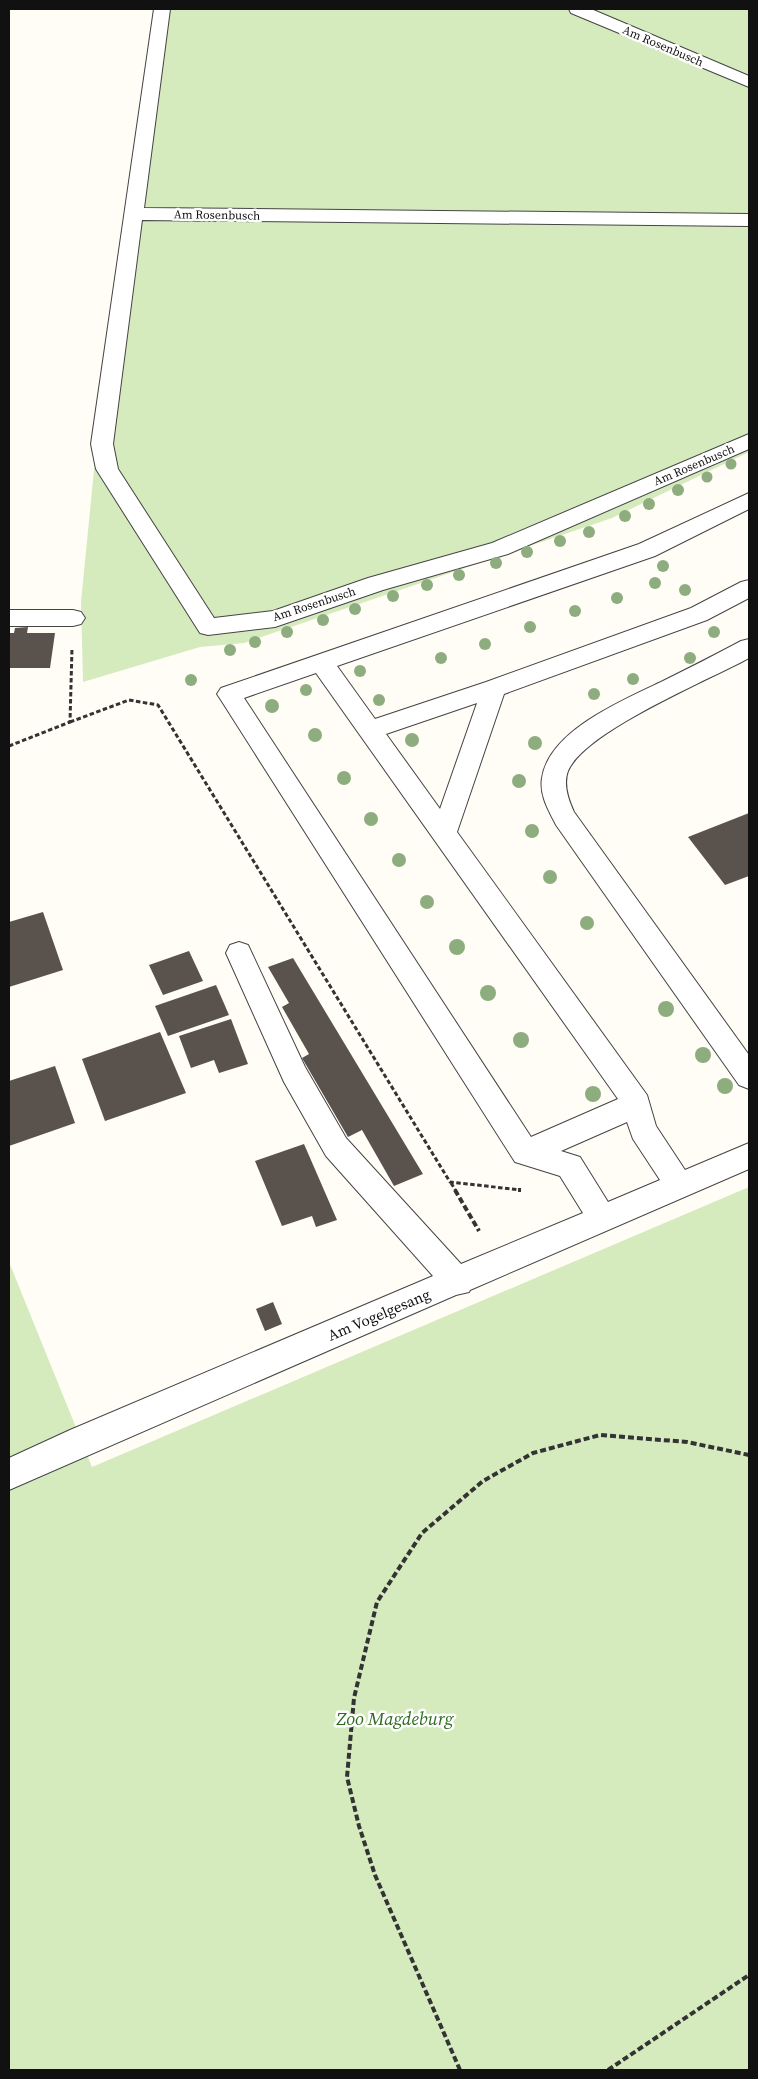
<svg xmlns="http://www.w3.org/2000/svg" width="758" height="2079" font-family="'Source Serif 4',serif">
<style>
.green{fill:#d5ebbd}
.building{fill:#5a524d}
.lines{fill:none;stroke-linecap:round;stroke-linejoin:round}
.minor-casing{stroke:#444;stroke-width:2}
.path-far1{stroke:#333;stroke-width:3;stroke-dasharray:4.5 2.5;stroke-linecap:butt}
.path{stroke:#333;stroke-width:4;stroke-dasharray:6 3;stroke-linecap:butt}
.minor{fill:#fff;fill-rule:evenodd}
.tree{fill:#8dad7f}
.labels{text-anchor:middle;stroke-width:5;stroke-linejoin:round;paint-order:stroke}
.far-street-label{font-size:12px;fill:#111;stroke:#fff}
.street-label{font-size:15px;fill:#111;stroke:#fff}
.near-park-label{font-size:18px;font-style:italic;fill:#2f6b1f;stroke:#fff}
</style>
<rect width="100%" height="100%" fill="#fffdf5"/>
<g class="green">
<polygon points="156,9 749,9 749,452 612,518 244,643 200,647 83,682 81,602 94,470"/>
<polygon points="749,1187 749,2070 9,2070 9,1262 92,1467"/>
</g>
<g class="building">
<polygon points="28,627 27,633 55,633 50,668 9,668 9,633 14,633 15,628"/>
<polygon points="749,813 749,876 725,885 688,837"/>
<polygon points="43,912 63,970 9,987 9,922"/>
<polygon points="189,951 203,981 163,995 149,965"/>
<polygon points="293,958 423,1174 394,1186 362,1130 348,1137 302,1058 309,1054 282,1007 289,1003 268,967"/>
<polygon points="216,985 229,1015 168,1036 155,1006"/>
<polygon points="231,1019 248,1064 219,1073 214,1060 191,1068 179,1036"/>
<polygon points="160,1032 186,1093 105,1121 82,1059"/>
<polygon points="55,1066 75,1123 9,1146 9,1081"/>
<polygon points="304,1144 337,1220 316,1227 312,1216 282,1226 255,1161"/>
<polygon points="273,1302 282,1324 265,1331 256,1309"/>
</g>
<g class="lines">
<g class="minor-casing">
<g id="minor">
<polygon points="154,9 170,9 144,208 749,214 749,226 142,220 113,444 118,469 214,618 273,611 368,578 492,543 749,434 749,449 508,554 383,590 275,627 208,635 200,633 96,469 91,444"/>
<polygon points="569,9 591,9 749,76 749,87 571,13"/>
<path d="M 749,493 L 749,509 L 655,556 L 337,666 L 375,719 L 486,682 L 691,608 L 741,582 L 749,580 L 749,598 L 707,620 L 504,694 L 457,832 L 647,1095 L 656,1126 L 685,1170 L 749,1143 L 749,1169 L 470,1290 L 469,1292 L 456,1295 L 9,1490 L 9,1458 L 70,1430 L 433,1276 L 326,1156 L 284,1082 L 226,953 L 230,945 L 239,942 L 248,945 L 305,1067 L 346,1138 L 461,1264 L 583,1213 L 560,1176 L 515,1162 L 221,700 L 217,694 L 221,688 L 639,544 ZM 316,673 L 618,1099 L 531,1137 L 244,698 ZM 477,703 L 440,809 L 386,734 ZM 627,1122 L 633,1139 L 660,1180 L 608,1202 L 580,1157 L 561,1151 Z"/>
<polygon points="9,610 73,610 81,612 85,618 81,624 73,626 9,626"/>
<path d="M 749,639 L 749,658 C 709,680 585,731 568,771 C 563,784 568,799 574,812 L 749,1055 L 749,1089 L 739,1085 L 556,825 C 549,811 539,795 542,778 C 549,730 624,700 663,681 C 689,668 715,655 741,641 Z"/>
</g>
</g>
<g class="path-far1">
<polyline points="70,722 129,700 158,705 450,1182 521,1190"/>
<polyline points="9,746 70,722 72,648"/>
<polyline points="451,1183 456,1191"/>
</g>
<g class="path">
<polyline points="455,1190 479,1231"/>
<polyline points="518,1190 521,1190"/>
<polyline points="460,2070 375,1875 359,1826 347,1777 354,1698 377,1602 422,1533 483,1481 533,1453 600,1435 687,1442 749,1455"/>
<polyline points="608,2070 749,1975"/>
</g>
<use href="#minor" class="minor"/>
</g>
<g class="tree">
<circle cx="731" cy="464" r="5.5"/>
<circle cx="707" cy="477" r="5.5"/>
<circle cx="678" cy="490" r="6"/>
<circle cx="649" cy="504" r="6"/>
<circle cx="625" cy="516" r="6"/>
<circle cx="589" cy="532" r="6"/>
<circle cx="560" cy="541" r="6"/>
<circle cx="527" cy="552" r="6"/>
<circle cx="496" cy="563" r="6"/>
<circle cx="663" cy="566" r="6"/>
<circle cx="459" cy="575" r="6"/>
<circle cx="655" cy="583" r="6"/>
<circle cx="427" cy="585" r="6"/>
<circle cx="685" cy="590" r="6"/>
<circle cx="393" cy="596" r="6"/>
<circle cx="617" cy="598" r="6"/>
<circle cx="355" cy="609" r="6"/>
<circle cx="575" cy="611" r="6"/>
<circle cx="323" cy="620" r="6"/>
<circle cx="530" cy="627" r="6"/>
<circle cx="287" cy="632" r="6"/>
<circle cx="714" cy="632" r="6"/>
<circle cx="255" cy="642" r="6"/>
<circle cx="485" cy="644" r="6"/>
<circle cx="230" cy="650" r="6"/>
<circle cx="441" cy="658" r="6"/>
<circle cx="690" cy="658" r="6"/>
<circle cx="360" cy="671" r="6"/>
<circle cx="633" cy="679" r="6"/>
<circle cx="191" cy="680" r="6"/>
<circle cx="306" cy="690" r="6"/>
<circle cx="594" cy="694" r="6"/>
<circle cx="379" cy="700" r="6"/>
<circle cx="272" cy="706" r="7"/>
<circle cx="315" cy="735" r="7"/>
<circle cx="412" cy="740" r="7"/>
<circle cx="535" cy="743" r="7"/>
<circle cx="344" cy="778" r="7"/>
<circle cx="519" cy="781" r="7"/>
<circle cx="371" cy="819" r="7"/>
<circle cx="532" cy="831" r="7"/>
<circle cx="399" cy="860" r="7"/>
<circle cx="550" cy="877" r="7"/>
<circle cx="427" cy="902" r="7"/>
<circle cx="587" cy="923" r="7"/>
<circle cx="457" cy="947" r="8"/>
<circle cx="488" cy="993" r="8"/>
<circle cx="666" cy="1009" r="8"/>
<circle cx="521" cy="1040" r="8"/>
<circle cx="703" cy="1055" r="8"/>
<circle cx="725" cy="1086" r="8"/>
<circle cx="593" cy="1094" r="8"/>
</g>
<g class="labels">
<g class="far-street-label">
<text transform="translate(663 46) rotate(23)" y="4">Am Rosenbusch</text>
<text transform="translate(217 215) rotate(1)" y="4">Am Rosenbusch</text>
<text transform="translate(694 465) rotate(-23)" y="4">Am Rosenbusch</text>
<text transform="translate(314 604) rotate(-18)" y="4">Am Rosenbusch</text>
</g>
<g class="street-label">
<text transform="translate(379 1315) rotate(-23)" y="5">Am Vogelgesang</text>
</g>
<g class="near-park-label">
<text x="395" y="1725">Zoo Magdeburg</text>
</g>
</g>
<rect width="758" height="2079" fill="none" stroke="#111111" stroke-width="20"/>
</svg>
